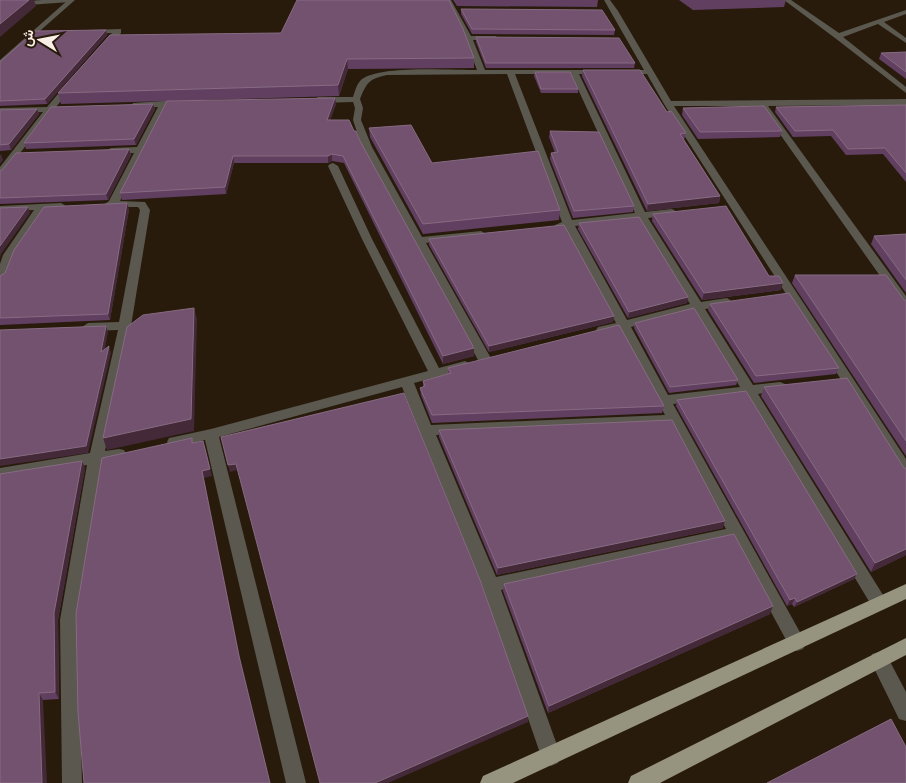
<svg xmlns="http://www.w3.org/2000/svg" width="906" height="783" font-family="'Golos Text',Vazirmatn,sans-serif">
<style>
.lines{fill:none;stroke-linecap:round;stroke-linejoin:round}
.minor{fill:#5a584f;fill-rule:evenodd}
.tertiary{fill:#5a584f;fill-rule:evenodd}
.primary{fill:#96937f;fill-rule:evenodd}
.wall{fill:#613f61}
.shaded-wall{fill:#442939}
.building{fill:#72526f;stroke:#876b82}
</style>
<rect width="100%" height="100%" fill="#281b0c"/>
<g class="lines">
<g class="minor">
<polygon points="42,0 73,0 70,2 0,7 0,3"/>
<path d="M 445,0 L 451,0 L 471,36 L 495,36 L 499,38 L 495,40 L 473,40 L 485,70 L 604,70 L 604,74 L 579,74 L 645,212 L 672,209 L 677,212 L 672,215 L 648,218 L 701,302 L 727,298 L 733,302 L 727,306 L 705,309 L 753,385 L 780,382 L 785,384 L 787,387 L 785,390 L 758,394 L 888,603 L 885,608 L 879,611 L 873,608 L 745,396 L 673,404 L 806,643 L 803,649 L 797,651 L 791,649 L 732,540 L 501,590 L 561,756 L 558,763 L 551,766 L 544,763 L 541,756 L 482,585 L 402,387 L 219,437 L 306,783 L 286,783 L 205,440 L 174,447 L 169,446 L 167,442 L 169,438 L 174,437 L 211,429 L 428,371 L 362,239 L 328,166 L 330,164 L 333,163 L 338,166 L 372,239 L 439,368 L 465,361 L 472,365 L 470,368 L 414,383 L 431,425 L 665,415 L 619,330 L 602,334 L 596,330 L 598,327 L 616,323 L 565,228 L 556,227 L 555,225 L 562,222 L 507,74 L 387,75 C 369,79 367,82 360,99 L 363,108 L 361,120 L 372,147 L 422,237 L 481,231 L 486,234 L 481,237 L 426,243 L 492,360 L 485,364 L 478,360 L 362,147 L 353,120 L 355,108 L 353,102 L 318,103 L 314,100 L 318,97 L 353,97 C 355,91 357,83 362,79 C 381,65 451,70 477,70 L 465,38 ZM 515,74 L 571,74 L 635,213 L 572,220 ZM 639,219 L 690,304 L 627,320 L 575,226 ZM 694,311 L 740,387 L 668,395 L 631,327 ZM 671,425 L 726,529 L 496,577 L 436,435 Z"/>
<polygon points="604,0 610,0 618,11 671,101 906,99 906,105 768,106 906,296 906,308 902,307 760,106 674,106 906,459 906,477 901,475 842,381 664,104 647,74 622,74 618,72 622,70 644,70"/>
<polygon points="784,0 791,0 839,33 906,10 906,14 884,22 906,38 906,43 878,24 843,37 906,87 906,93 835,38"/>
<polygon points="121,29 121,33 104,50 100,48 112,33 88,34 84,32 88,30"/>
<polygon points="68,82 75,84 56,107 70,107 70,111 52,112 3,175 0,176 0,167 43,112 0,114 0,108 47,107"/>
<polygon points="164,101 184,101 188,104 184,107 167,107 120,201 145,202 150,210 131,326 105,451 119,449 124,450 126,454 124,458 103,462 78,620 82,783 62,783 60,620 87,465 0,480 0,468 90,453 118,330 88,331 82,327 88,323 119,322 140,210 138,207 110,207 105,204 109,201 134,153 111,154 106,151 111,148 137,147 158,107 136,108 132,105 133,103"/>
<polygon points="61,203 66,206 65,208 45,210 15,255 6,279 0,283 0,264 3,255 34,210 0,212 0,206"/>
<polygon points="879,652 886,654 906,692 906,721 899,719 870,660 872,654"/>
</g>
<polygon class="tertiary" points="68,0 75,0 0,66 0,60"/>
<g class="primary">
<polygon points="906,584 906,599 513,783 480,783 483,776"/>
<polygon points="906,638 906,655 660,783 628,783 631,776"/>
</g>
</g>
<g class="wall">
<polygon points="453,0 598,0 597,7 457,6"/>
<polygon points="679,0 786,0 784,7 693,10"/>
<polygon points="461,9 615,30 614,35 472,34 461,14"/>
<polygon points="106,30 107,35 47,104 0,106 0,62"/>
<polygon points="110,35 474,58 474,68 348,69 339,96 61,104 58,93"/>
<polygon points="476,37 635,63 634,68 486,68 476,42"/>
<polygon points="906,52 906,79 879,59 881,53"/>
<polygon points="583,70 667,112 686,133 684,140 720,196 719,203 647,211 582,76"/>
<polygon points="535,72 578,89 578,93 541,93 534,76"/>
<polygon points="335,98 336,104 330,120 360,141 474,348 474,356 443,364 344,163 332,161 328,163 234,163 226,194 122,200 120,193"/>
<polygon points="153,104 155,109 136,145 26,149 24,143"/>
<polygon points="906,105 906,182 883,154 846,155 831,136 793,137 775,112 776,107"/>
<polygon points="683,108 782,131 780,137 698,139 682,115"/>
<polygon points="37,109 39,114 11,150 0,151 0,110"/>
<polygon points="369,128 432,163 560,210 559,220 423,234 370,137"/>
<polygon points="550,131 634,206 633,212 573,218 550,159 551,153 555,153 549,137"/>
<polygon points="129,149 131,155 108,200 0,204 0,171"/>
<polygon points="129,209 110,320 0,325 0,276"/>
<polygon points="653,214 769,276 781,290 702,300 652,221"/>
<polygon points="579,223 688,297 687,303 628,318 578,229"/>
<polygon points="906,234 906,293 871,244 874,236"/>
<polygon points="429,239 614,316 613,322 489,352 429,245"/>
<polygon points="795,275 906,300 906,456 792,283"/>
<polygon points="710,304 839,368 836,374 754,383 708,310"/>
<polygon points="635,323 738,380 736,385 669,393 634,328"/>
<polygon points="448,368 664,406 662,413 432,423 421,395 420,388 423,387 423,381 448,374"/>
<polygon points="764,387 904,468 906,555 871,572 761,396"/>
<polygon points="677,400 857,574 854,579 794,607 792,604 787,606 676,406"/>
<polygon points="439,430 723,528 497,575 439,437"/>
<polygon points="85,468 58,620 59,699 43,700 0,783"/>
<polygon points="504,584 770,614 548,713 503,591"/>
</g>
<g class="shaded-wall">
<polygon points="29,0 34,0 36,6 0,37 0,24"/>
<polygon points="106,30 107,35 47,104 45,99"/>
<polygon points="347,59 348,69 339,96 338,85"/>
<polygon points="335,98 336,104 328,127 327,120"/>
<polygon points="153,104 155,109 136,145 134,139"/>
<polygon points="37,109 39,114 11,150 9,144"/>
<polygon points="129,149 131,155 108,200 106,194"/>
<polygon points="1,154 3,160 0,164 0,155"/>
<polygon points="332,154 332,161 328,163 328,156"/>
<polygon points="233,156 234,163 226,194 225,187"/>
<polygon points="720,196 719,203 647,211 648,204"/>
<polygon points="127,203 129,209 110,320 108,314"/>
<polygon points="28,207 30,213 1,254 0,258 0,246"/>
<polygon points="783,283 781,290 702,300 704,293"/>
<polygon points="688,297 687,303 628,318 629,312"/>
<polygon points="194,308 197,319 194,431 107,450 103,438"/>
<polygon points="614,316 613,322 489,352 489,346"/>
<polygon points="106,326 108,332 103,359 101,352"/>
<polygon points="109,346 111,353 88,453 0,466 0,459"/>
<polygon points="474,348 474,356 443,364 443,356"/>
<polygon points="205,447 212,476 204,478 241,662 271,783 239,656 202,471"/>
<polygon points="82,461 85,468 58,620 59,699 55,692 54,613"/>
<polygon points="236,464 237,470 230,472 228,465"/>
<polygon points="725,521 723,528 497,575 498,568"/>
<polygon points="906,549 906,555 871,572 875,563"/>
<polygon points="857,574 854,579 794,607 797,602"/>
<polygon points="795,598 792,604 787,606 790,600"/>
<polygon points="773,606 770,614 548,713 549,706"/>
<polygon points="39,693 43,700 47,783 42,783"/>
<polygon points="528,716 528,722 388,783 375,783"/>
</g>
<g class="building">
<polygon points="0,0 29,0 0,24"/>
<polygon points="297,0 449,0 463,29 474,58 347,59 338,85 58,93 110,35 281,33"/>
<polygon points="461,9 602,10 615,30 472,29"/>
<polygon points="106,30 45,99 0,101 0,62 35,31"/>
<polygon points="476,37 619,38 635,63 486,63"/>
<polygon points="906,52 906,72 881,53"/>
<polygon points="583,70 640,70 667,112 671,111 686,133 680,134 720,196 648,204"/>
<polygon points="535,72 570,72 578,89 541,89"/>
<polygon points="335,98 327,120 349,120 354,131 356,131 360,141 474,348 443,356 343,156 332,154 328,156 233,156 225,187 120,193 167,101"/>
<polygon points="153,104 134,139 24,143 51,107"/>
<polygon points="906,105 906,173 885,148 848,149 833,130 795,131 776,107"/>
<polygon points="764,106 782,131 700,132 683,108"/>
<polygon points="37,109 9,144 0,145 0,110"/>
<polygon points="411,125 432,163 538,151 560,210 423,224 369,128"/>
<polygon points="550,131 599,132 634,206 574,211 551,153 558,152"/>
<polygon points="129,149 106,194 0,198 0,171 2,170 16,153"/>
<polygon points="127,203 108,314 0,318 0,276 5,273 14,250 44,207"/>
<polygon points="726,206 769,276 779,276 783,283 704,293 653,214"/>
<polygon points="28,207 0,246 0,208"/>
<polygon points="639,217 688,297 629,312 579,223"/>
<polygon points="564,225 614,316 489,346 429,239"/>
<polygon points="906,234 906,280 874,236"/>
<polygon points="795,275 886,275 904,300 906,300 906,441"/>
<polygon points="789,293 839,368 756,376 710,304"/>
<polygon points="194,308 191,419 103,438 127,327 143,315"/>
<polygon points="694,308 738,380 670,387 635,323"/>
<polygon points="619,325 664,406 432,415 420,388 425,386 423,381 451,373 448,368"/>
<polygon points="106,326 101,352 109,346 86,446 0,459 0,330"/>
<polygon points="847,378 904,468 906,468 906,549 875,563 764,387"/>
<polygon points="746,391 857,574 797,602 795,598 790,600 677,400"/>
<polygon points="404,393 480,580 528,716 375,783 320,783 236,464 228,465 221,437"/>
<polygon points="672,420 725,521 498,568 439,430"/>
<polygon points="192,438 192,443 203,441 210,469 202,471 239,656 270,783 84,783 78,712 76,614 102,458"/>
<polygon points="82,461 54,613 55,692 39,693 42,783 0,783 0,474"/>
<polygon points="734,534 773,606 549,706 504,584"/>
<polygon points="891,719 906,747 906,783 767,783"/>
</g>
<g transform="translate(40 40) rotate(280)" stroke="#281b0c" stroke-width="4" paint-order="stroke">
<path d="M0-4L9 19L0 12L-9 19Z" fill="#f9efe6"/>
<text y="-8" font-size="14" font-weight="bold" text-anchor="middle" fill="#f9efe6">ش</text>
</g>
</svg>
